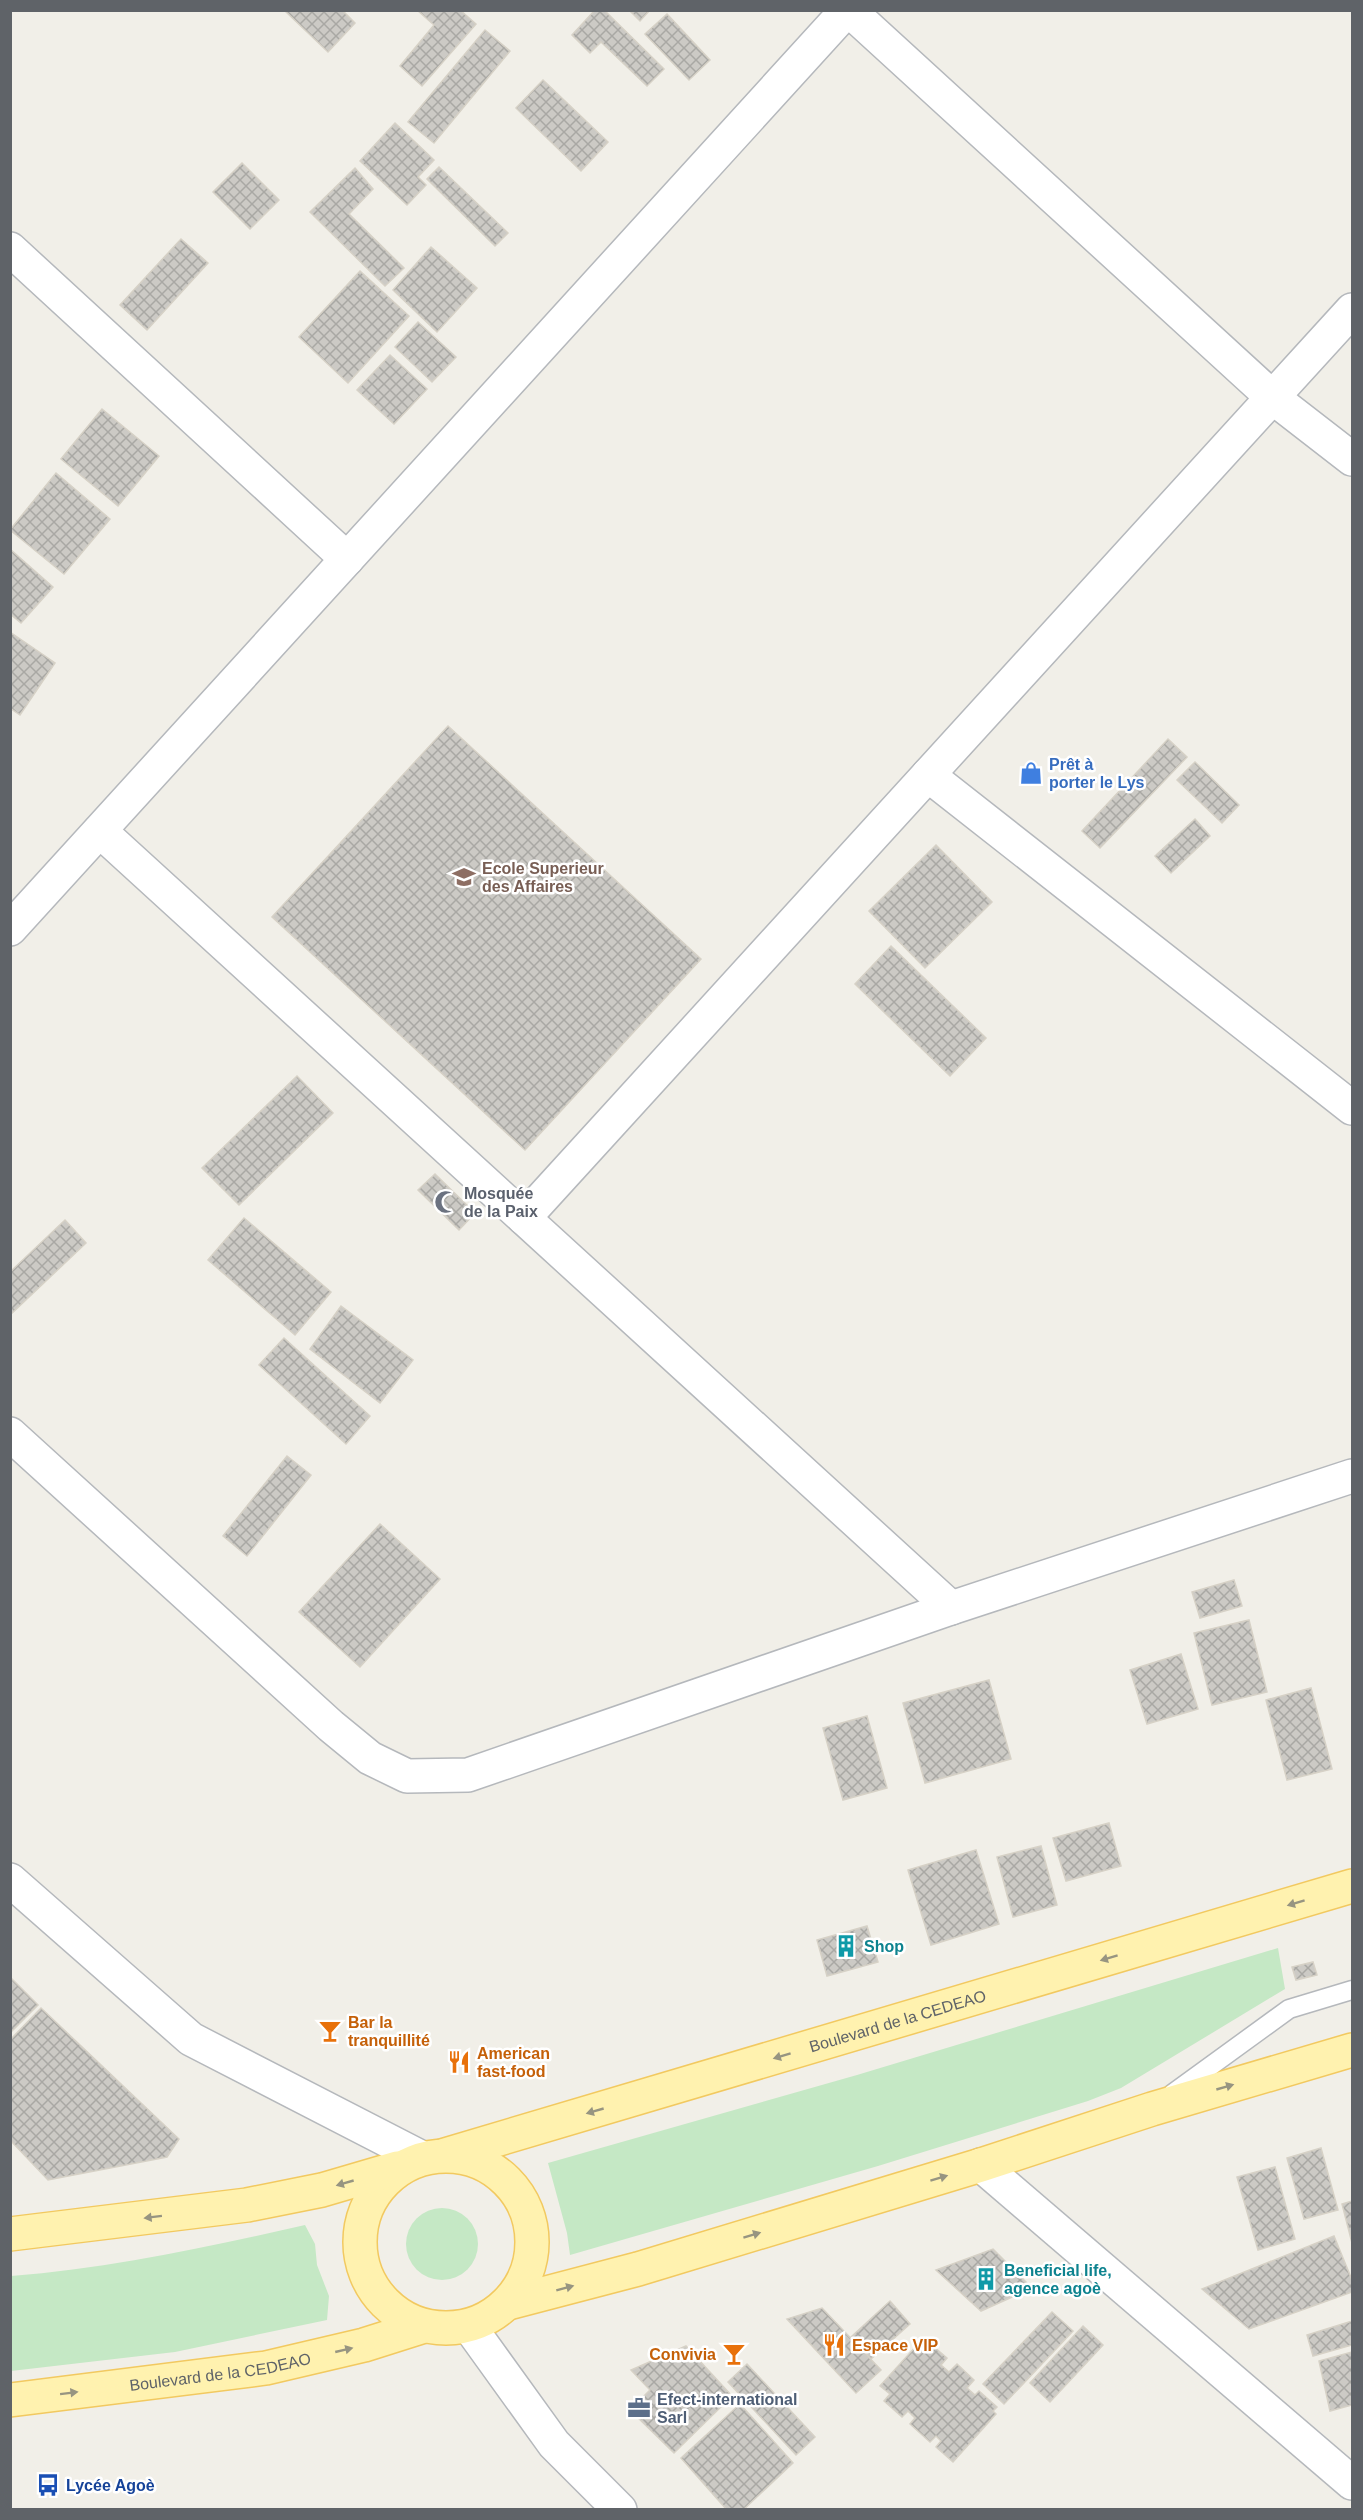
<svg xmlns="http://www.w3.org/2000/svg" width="1363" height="2520" font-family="Helvetica,sans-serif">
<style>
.garden{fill:#c5e8c5}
.building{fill:url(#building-cross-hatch);stroke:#d6d1c6;stroke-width:1.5}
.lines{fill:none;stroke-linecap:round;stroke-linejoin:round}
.service-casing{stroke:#b5b8bc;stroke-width:21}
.minor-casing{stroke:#b5b8bc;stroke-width:36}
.primary-casing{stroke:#f2c960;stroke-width:36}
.service{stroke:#fff;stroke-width:18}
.minor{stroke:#fff;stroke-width:33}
.primary{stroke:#fff2af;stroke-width:33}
.oneway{fill:#979581}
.labels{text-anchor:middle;stroke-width:5;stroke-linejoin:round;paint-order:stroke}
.shop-label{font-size:16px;font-weight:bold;fill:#366cbe;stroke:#fff;text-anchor:start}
.education-label{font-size:16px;font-weight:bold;fill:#785e54;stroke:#fff;text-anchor:start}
.worship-label{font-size:16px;font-weight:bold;fill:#5b616d;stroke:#fff;text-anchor:start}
.culture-label{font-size:16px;font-weight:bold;fill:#0d838f;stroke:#fff;text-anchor:start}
.street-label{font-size:16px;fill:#5f6368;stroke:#fff}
.food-label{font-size:16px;font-weight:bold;fill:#c56008;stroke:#fff;text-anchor:start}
.service-label{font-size:16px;font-weight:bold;fill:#4e5e75;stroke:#fff;text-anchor:start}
.transit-label{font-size:16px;font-weight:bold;fill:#164399;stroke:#fff;text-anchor:start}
</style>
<defs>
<pattern id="building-cross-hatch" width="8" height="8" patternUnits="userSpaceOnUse" patternTransform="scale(1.5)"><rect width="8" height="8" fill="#cccac5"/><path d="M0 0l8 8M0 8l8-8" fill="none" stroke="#a9a8a4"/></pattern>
</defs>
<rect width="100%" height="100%" fill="#f1efe8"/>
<g class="garden">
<polygon points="1278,1948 1285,1989 1121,2088 1088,2101 878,2166 570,2255 567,2233 548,2163 857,2075"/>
<circle cx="442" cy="2244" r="36"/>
<path d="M 305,2225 L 315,2244 L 317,2265 L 329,2296 L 327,2320 L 175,2352 L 11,2371 L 11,2276 C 110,2268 208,2247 305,2225 Z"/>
</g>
<g class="building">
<polygon points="284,10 342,10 355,23 328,52"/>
<polygon points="417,10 460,10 476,24 422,86 400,66 434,25"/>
<polygon points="595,10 604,10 664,69 647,86 601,42 590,53 572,35"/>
<polygon points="629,10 650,10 640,21"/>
<polygon points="667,14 710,60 689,80 645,34"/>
<polygon points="485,30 510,51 434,143 408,122"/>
<polygon points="543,80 608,142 581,171 516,108"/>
<polygon points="395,123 434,160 418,177 426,185 407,205 360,161"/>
<polygon points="242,163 279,200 250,229 213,192"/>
<polygon points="439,167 508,233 495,246 427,179"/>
<polygon points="355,168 373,189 349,214 404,268 385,286 310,212"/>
<polygon points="181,239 208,263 147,330 120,305"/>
<polygon points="431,247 477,288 437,332 393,290"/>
<polygon points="360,271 409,316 348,383 299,337"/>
<polygon points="418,322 456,357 432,382 395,347"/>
<polygon points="390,355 427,389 394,424 357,390"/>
<polygon points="102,409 159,456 118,506 61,459"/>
<polygon points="56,473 110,519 64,574 10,530"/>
<polygon points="10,549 53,587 21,623 10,614"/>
<polygon points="10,632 55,663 20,715 10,708"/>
<polygon points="448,726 701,959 525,1150 272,917"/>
<polygon points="1168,739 1187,757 1100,848 1082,831"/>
<polygon points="1195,762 1239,805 1222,823 1177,780"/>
<polygon points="1195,819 1210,836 1171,873 1155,856"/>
<polygon points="936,845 992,902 925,968 869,911"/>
<polygon points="891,946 986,1038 950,1076 855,984"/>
<polygon points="297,1076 333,1113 239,1205 202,1168"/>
<polygon points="435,1174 475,1213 459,1230 418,1190"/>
<polygon points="244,1218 331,1292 295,1335 208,1260"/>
<polygon points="65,1220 86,1243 10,1315 10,1272"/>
<polygon points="341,1306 413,1360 380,1403 310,1349"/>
<polygon points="284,1338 370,1416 346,1444 259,1365"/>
<polygon points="287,1456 311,1475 247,1556 223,1536"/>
<polygon points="380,1524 440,1579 360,1667 299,1612"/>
<polygon points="1234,1580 1242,1606 1200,1618 1192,1592"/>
<polygon points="1249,1620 1267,1692 1212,1705 1194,1633"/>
<polygon points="1181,1654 1198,1709 1147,1724 1130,1670"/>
<polygon points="989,1680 1011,1759 925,1783 903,1703"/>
<polygon points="1311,1688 1332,1769 1287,1780 1266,1700"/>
<polygon points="867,1716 887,1788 843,1800 823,1728"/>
<polygon points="1109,1823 1121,1866 1066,1881 1053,1838"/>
<polygon points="1041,1846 1057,1905 1013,1917 997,1857"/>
<polygon points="976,1850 999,1924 931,1945 908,1870"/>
<polygon points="867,1926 878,1962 827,1976 817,1940"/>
<polygon points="1313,1962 1317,1975 1296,1980 1292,1967"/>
<polygon points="10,1977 38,2005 10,2033"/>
<polygon points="41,2008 179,2139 167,2157 48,2180 10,2140 10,2040"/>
<polygon points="1321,2148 1338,2210 1304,2219 1287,2158"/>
<polygon points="1275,2167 1295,2239 1258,2250 1237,2177"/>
<polygon points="1352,2201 1352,2243 1342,2204"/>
<polygon points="1334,2236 1352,2280 1352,2292 1249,2329 1202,2289"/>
<polygon points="993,2249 1032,2288 981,2311 936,2270"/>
<polygon points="890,2301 910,2324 871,2359 851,2337"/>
<polygon points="822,2308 881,2370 856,2393 787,2319"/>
<polygon points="1052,2312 1073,2331 1004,2404 983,2384"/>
<polygon points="1352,2321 1352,2345 1313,2356 1307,2335"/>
<polygon points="1083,2326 1103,2345 1050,2402 1030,2383"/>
<polygon points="926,2340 947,2358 941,2365 949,2372 957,2364 974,2380 967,2388 975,2395 979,2391 997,2407 993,2411 996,2414 953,2462 936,2447 941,2441 936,2436 930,2442 910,2424 915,2418 908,2411 902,2417 884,2401 890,2394 880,2386 918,2344 920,2346"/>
<polygon points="686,2346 732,2396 674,2453 630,2410 650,2390 631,2370"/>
<polygon points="1352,2352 1352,2405 1330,2411 1319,2361"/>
<polygon points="747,2364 815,2437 796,2455 728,2382"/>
<polygon points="740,2404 793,2463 743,2510 727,2510 681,2458"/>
</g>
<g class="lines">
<g class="service-casing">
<polyline id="service" points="1172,2094 1289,2009 1352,1990"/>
</g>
<g class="minor-casing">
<g id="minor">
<polyline points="849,10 1272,397 1352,459"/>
<polyline points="10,249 347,559"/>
<polyline points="928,775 1352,1108"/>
<polyline points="100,831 951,1608"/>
<polyline points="10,929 847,10"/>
<polyline points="524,1218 1352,310"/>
<polyline points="10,1434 331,1726 370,1758 407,1776 468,1775 951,1608 1352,1476"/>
<polyline points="10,1880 191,2039 422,2158"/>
<polyline points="981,2165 1352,2483"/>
<polyline points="469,2326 554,2444 620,2510"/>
</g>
</g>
<g class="primary-casing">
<g id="primary">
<path id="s1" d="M 445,2155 L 1352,1886"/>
<circle cx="446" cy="2242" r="86"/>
<polyline points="10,2234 247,2205 322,2190 397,2168"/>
<polyline points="508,2303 638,2269 981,2165 1152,2109 1352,2050"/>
<path id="s2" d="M 10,2400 L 266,2368 L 364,2345 L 424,2326"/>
</g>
</g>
<use href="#service" class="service"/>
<use href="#minor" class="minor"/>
<use href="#primary" class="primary"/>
</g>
<defs><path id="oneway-solid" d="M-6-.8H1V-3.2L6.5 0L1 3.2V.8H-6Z" transform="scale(1.5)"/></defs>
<g class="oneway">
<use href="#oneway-solid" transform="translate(1296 1903) rotate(163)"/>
<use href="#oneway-solid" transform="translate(1109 1958) rotate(163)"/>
<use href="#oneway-solid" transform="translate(782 2056) rotate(163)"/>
<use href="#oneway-solid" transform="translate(1225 2087) rotate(-16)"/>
<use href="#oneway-solid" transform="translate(595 2111) rotate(164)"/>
<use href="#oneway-solid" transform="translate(939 2178) rotate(-17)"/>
<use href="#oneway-solid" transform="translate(345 2183) rotate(164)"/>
<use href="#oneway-solid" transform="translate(153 2217) rotate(173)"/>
<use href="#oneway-solid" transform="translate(752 2235) rotate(-17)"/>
<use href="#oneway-solid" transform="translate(565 2288) rotate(-15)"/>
<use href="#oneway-solid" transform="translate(344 2350) rotate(-13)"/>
<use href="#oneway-solid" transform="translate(69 2393) rotate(-7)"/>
</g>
<defs>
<g id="shop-bare" transform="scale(1.8)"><path d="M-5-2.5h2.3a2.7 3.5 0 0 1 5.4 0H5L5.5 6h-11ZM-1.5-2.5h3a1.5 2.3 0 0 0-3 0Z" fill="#3f7fe0" stroke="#fff" stroke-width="2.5" paint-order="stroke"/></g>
<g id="university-bare" transform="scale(1.8)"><path d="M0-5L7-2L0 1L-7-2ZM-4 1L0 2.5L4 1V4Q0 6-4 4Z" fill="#8d6e63" stroke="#fff" stroke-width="2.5" paint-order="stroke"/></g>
<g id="mosque-bare" transform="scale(1.8)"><path d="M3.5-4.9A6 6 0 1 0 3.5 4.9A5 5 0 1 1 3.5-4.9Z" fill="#6b7280" stroke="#fff" stroke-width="2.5" paint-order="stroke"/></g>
<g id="building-bare" transform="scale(1.8)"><path d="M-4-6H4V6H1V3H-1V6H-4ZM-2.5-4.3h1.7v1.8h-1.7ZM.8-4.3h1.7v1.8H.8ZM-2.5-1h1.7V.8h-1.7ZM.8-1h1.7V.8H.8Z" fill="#0f9aa8" stroke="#fff" stroke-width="2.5" paint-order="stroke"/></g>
<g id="bar-bare" transform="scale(1.8)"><path d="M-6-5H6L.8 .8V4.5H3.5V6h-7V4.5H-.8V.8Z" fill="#e8710a" stroke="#fff" stroke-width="2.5" paint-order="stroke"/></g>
<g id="restaurant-bare" transform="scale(1.8)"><path d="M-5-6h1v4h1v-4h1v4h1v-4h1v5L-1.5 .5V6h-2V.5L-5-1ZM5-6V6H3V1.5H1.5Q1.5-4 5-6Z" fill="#e8710a" stroke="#fff" stroke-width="2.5" paint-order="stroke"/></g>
<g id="office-bare" transform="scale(1.8)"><path d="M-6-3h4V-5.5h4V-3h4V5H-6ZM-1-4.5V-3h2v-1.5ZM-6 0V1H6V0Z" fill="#5c6f8a" stroke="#fff" stroke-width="2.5" paint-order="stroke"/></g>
<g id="bus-bare" transform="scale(1.8)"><path d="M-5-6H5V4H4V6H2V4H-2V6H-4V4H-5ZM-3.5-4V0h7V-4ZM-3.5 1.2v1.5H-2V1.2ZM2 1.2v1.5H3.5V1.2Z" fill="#1a4fb4" stroke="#fff" stroke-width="2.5" paint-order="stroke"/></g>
</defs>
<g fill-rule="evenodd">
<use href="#shop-bare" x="1031" y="773"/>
<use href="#university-bare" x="464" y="877"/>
<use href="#mosque-bare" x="446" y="1202"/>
<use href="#building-bare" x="846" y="1946"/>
<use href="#bar-bare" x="330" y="2031"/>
<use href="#restaurant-bare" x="459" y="2062"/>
<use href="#building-bare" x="986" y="2279"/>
<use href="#restaurant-bare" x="834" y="2345"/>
<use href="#bar-bare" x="734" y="2354"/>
<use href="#office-bare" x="639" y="2408"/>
<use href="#bus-bare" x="48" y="2485"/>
</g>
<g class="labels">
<g class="shop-label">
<text x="1049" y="770">Prêt à<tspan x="1049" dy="18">porter le Lys</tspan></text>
</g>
<g class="education-label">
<text x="482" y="874">Ecole Superieur<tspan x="482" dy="18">des Affaires</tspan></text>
</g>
<g class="worship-label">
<text x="464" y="1199">Mosquée<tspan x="464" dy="18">de la Paix</tspan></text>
</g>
<g class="culture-label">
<text x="864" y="1952">Shop</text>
<text x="1004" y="2276">Beneficial life,<tspan x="1004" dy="18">agence agoè</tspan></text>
</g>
<g class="street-label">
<text dy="6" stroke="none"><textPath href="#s1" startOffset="472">Boulevard de la CEDEAO</textPath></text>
<text dy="6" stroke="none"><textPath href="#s2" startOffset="212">Boulevard de la CEDEAO</textPath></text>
</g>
<g class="food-label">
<text x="348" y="2028">Bar la<tspan x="348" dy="18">tranquillité</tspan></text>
<text x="477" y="2059">American<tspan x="477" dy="18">fast-food</tspan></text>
<text x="852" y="2351">Espace VIP</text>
<text x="716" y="2360" text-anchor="end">Convivia</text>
</g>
<g class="service-label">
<text x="657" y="2405">Efect-international<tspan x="657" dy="18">Sarl</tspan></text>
</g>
<g class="transit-label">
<text x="66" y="2491">Lycée Agoè</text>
</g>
</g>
<rect width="1363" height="2520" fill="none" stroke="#5f6368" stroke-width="24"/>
</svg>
